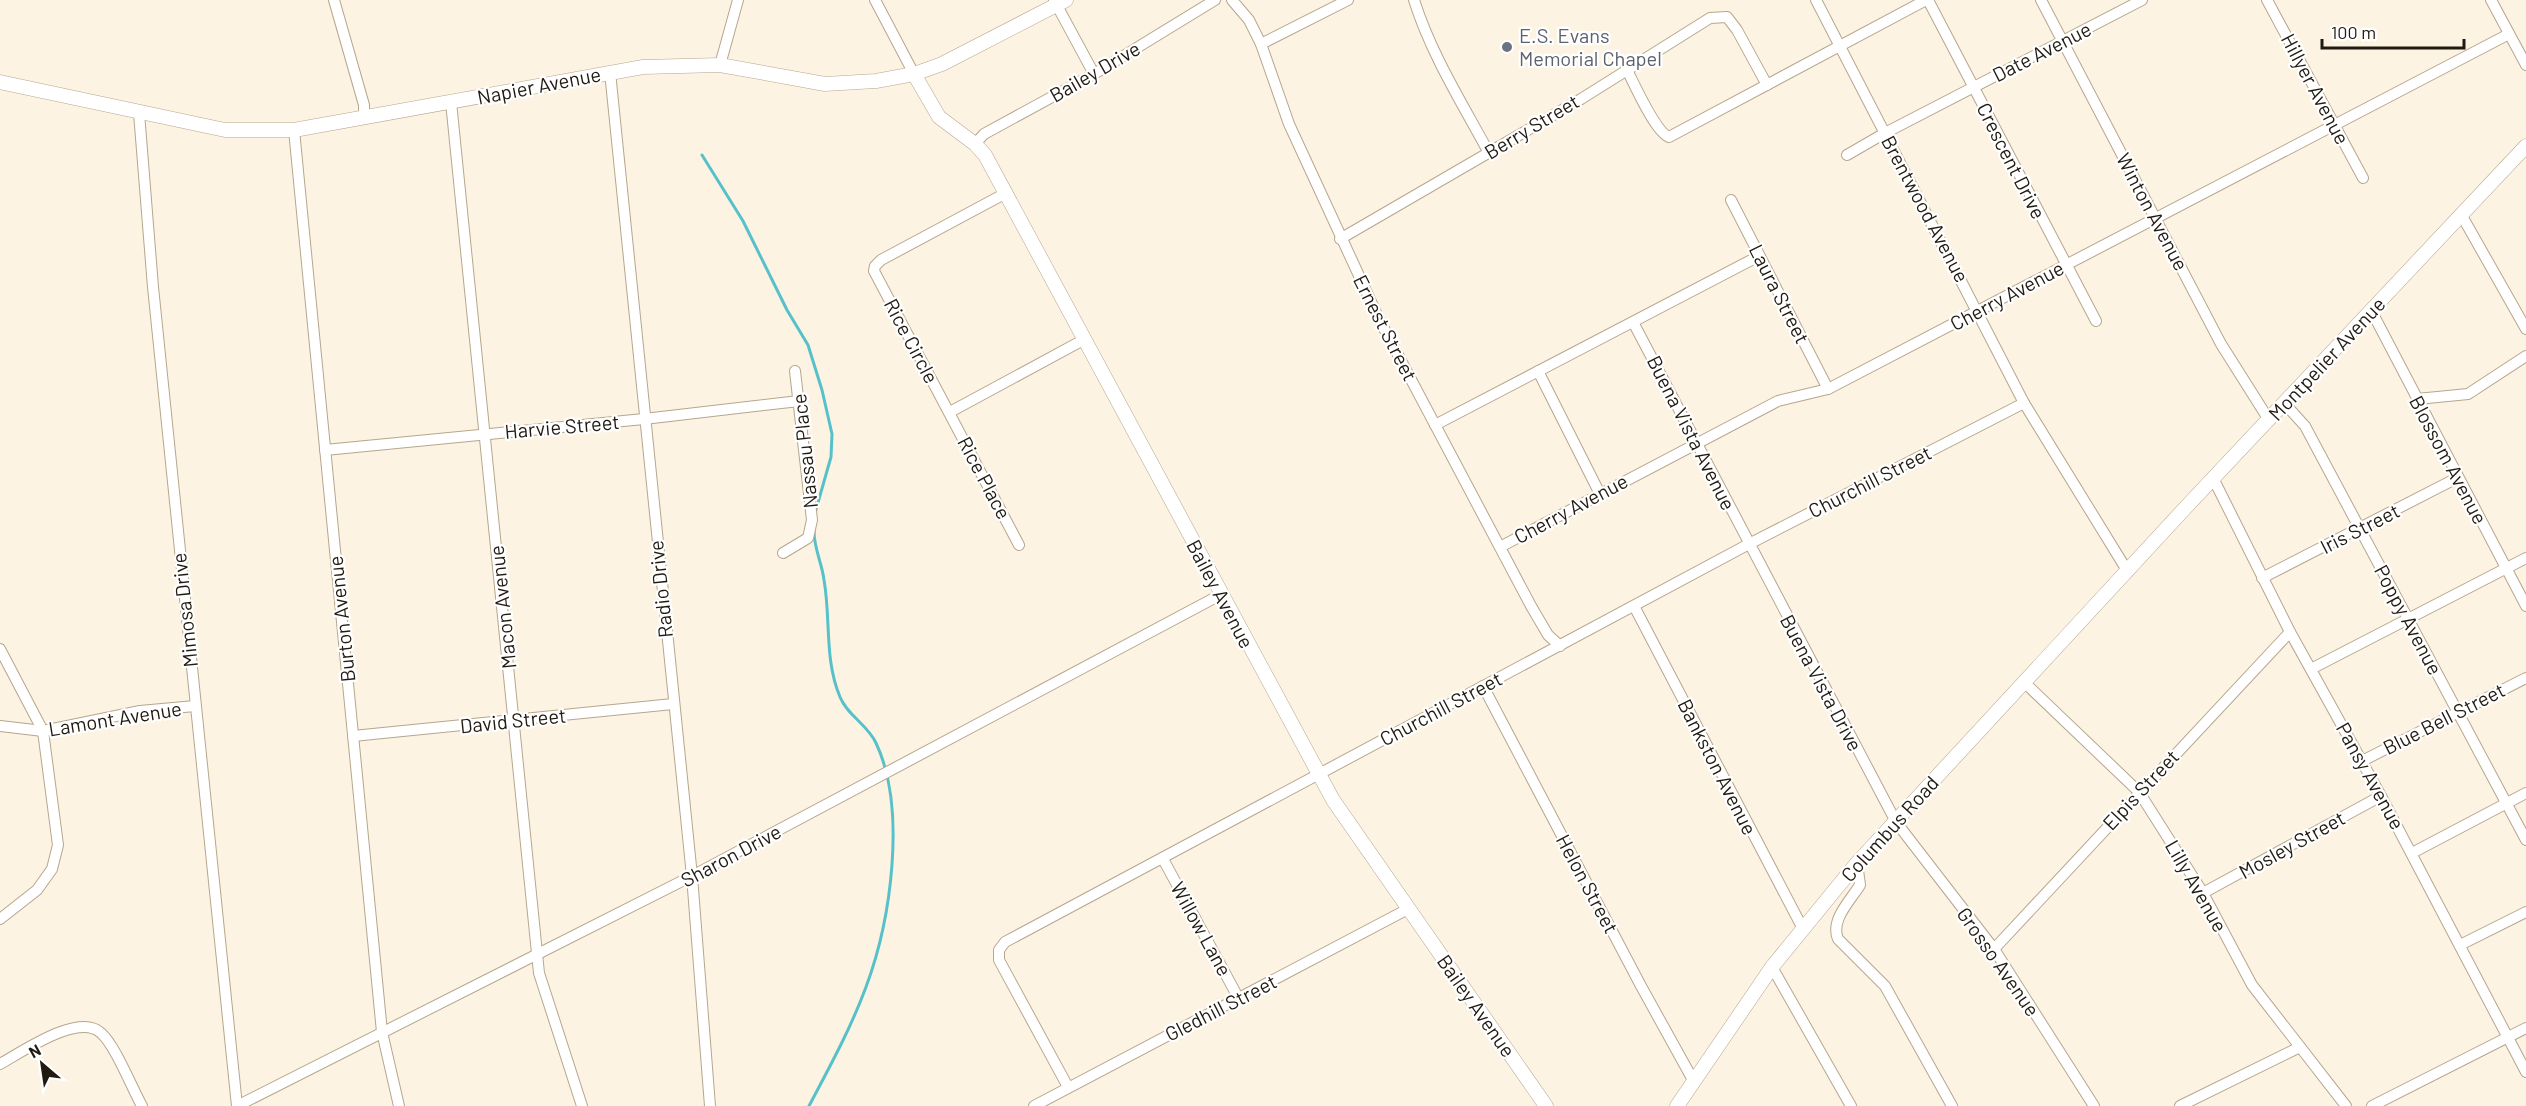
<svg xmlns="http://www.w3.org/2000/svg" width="2526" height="1106" font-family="Barlow,sans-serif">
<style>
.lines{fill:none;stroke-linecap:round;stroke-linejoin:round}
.stream{stroke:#57c1ca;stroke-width:3}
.minor-casing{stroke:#b6a68d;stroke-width:12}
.tertiary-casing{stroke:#b6a68d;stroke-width:15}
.minor{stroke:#fff;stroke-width:10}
.tertiary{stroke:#fff;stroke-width:14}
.worship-dot{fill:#6b7280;stroke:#fff;stroke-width:2}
.labels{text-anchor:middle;stroke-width:4.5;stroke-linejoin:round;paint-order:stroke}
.worship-label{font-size:20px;fill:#5b616d;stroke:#fff;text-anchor:start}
.street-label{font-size:20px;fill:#201a11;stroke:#fff}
</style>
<rect width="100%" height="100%" fill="#fdf3e3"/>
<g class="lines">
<g class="stream">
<polyline points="702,155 743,221 787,310 808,345 822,390 832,434 831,457 815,513"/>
<path d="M 809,1106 C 829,1068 851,1028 866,987 C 891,920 907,809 876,743 C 868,725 847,715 840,697 C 824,659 831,619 824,580 C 822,563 814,549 814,531"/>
</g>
<g class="minor-casing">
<g id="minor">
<polyline points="334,0 364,105 364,119"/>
<polyline points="875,0 914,74"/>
<polyline points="1054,0 1094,74"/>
<polyline points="1232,0 1249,20 1261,44 1289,124 1379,319 1531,606 1548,635 1560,646"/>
<path d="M 1414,0 C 1431,54 1462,103 1489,153"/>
<polyline points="1816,0 2024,403 2128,572"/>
<polyline points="1928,0 2096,321"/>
<polyline points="2041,0 2221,344 2269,420"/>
<polyline points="2267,0 2363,178"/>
<polyline points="2491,0 2526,65"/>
<polyline points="1261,44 1348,0"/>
<polyline points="720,65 738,0"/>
<path d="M 1626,68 C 1634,83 1655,132 1669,137 L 1926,0"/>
<polyline points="610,72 692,876 710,1106"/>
<polyline points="451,102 539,973 582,1106"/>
<polyline points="139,113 153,287 237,1106"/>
<polyline points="294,130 382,1032 399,1106"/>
<polyline points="975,144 984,134 1094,74 1215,0"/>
<polyline points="1847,155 1885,133 2142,0"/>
<polyline points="1006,193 881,260 875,266 874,271 1019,545"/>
<polyline points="1731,200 1828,389"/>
<polyline points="2462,216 2526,329"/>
<polyline points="1340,239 1581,99 1710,18 1727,17 1737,30 1767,85"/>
<polyline points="2372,312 2526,606"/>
<polyline points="1633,322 1896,822 1994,949 2094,1106"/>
<polyline points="1538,371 1600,494"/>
<polyline points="2417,399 2468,394 2526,356"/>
<polyline points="2285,404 2305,426 2526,840"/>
<polyline points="950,412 1085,339"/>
<polyline points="1435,425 1759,256"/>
<polyline points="325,450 644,419 799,401"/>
<polyline points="2214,480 2290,632 2381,796 2526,1072"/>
<polyline points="1500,547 1778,401 1828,389 2509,34"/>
<polyline points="783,553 808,538 812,520 795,371"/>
<polyline points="2262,578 2457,478"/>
<polyline points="1634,606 1802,927"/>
<polyline points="0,649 43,731 58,845 52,869 37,890 0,919"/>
<polyline points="2311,669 2526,558"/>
<polyline points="2025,683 2139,792 2203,893 2252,985 2346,1106"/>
<polyline points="1483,686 1641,986 1693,1080"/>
<polyline points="0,726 43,731 140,711 195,706"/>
<polyline points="353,736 673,704"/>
<polyline points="2362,761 2526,678"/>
<polyline points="2412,853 2526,793"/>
<polyline points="1163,859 1239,999"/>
<path d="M 1857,863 L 1860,885 C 1850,901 1830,920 1838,939 L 1885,986 L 1952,1106"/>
<polyline points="2203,893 2381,796"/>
<polyline points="2460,945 2526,912"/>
<polyline points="1994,949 2290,632"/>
<polyline points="1772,967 1851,1106"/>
<path d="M 0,1064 C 22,1052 79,1012 101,1033 C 115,1045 132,1088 142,1106"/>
<polyline points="1068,1087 999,960 999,950 1005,942 1749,544 2024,403"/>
<polyline points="237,1106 692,876 1220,595"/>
<polyline points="1034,1106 1408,909"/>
<polyline points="2180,1106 2300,1047"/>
<polyline points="2372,1106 2526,1028"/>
</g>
</g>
<g class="tertiary-casing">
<g id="tertiary">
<polyline points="914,74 939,117 975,144 985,155 1333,800 1546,1106"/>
<polyline points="0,82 225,130 294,130 643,67 720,65 825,84 876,81 914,74 942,64 1066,0"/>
<polyline points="1677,1106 1772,967 1857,863 2187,506 2526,146"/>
</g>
</g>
<use href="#minor" class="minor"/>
<use href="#tertiary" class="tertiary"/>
</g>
<circle class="worship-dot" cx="1507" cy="47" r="6"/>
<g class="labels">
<g class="worship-label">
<text x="1519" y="43">E.S. Evans<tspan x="1519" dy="23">Memorial Chapel</tspan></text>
</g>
<g class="street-label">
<text transform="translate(2042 52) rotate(-27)" y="7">Date Avenue</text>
<text transform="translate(1095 72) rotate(-30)" y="7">Bailey Drive</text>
<text transform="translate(539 86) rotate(-11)" y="7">Napier Avenue</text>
<text transform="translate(2315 89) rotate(62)" y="7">Hillyer Avenue</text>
<text transform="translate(1532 127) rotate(-31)" y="7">Berry Street</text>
<text transform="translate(2011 161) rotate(63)" y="7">Crescent Drive</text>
<text transform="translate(1925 209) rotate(62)" y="7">Brentwood Avenue</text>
<text transform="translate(2152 212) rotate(62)" y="7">Winton Avenue</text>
<text transform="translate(1779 294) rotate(63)" y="7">Laura Street</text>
<text transform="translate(2007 296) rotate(-28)" y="7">Cherry Avenue</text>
<text transform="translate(1385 328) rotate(63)" y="7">Ernest Street</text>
<text transform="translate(911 341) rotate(62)" y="7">Rice Circle</text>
<text transform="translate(2327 359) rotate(-47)" y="7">Montpelier Avenue</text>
<text transform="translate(562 427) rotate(-5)" y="7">Harvie Street</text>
<text transform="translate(1691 433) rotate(63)" y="7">Buena Vista Avenue</text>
<text transform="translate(805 451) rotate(-96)" y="7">Nassau Place</text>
<text transform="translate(2448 460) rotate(62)" y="7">Blossom Avenue</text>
<text transform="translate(984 478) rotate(62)" y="7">Rice Place</text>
<text transform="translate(1870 482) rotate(-27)" y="7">Churchill Street</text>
<text transform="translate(1571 509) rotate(-28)" y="7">Cherry Avenue</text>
<text transform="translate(2360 529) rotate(-27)" y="7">Iris Street</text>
<text transform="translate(661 589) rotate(-96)" y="7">Radio Drive</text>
<text transform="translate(1220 594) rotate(62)" y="7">Bailey Avenue</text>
<text transform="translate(503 607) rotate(-96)" y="7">Macon Avenue</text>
<text transform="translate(185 610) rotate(-96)" y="7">Mimosa Drive</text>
<text transform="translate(342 619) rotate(-96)" y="7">Burton Avenue</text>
<text transform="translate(2408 620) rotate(62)" y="7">Poppy Avenue</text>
<text transform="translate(1821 683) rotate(62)" y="7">Buena Vista Drive</text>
<text transform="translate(1441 709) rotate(-28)" y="7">Churchill Street</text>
<text transform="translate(115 719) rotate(-9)" y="7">Lamont Avenue</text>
<text transform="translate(2444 719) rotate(-27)" y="7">Blue Bell Street</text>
<text transform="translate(513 721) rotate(-6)" y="7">David Street</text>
<text transform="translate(1717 767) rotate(63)" y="7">Bankston Avenue</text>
<text transform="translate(2370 776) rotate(61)" y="7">Pansy Avenue</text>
<text transform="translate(2141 790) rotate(-47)" y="7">Elpis Street</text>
<text transform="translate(1890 829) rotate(-48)" y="7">Columbus Road</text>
<text transform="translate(2292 845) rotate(-29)" y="7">Mosley Street</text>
<text transform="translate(731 856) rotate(-28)" y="7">Sharon Drive</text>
<text transform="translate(1587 884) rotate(62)" y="7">Helon Street</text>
<text transform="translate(2196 886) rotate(60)" y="7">Lilly Avenue</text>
<text transform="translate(1201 929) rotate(61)" y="7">Willow Lane</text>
<text transform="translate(1998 962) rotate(55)" y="7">Grosso Avenue</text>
<text transform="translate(1476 1006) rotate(55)" y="7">Bailey Avenue</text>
<text transform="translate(1221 1008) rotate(-27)" y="7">Gledhill Street</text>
</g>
</g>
<g transform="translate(42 1064) rotate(331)" stroke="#ffffff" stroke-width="4.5" paint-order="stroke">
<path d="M0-4.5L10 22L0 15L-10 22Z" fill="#201a11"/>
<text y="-9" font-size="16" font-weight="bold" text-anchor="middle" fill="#201a11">N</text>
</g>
<path d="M2322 39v9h142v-9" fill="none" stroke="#201a11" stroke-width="3"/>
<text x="2331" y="39" font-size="18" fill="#201a11" stroke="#ffffff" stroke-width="4.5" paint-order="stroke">100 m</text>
</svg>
